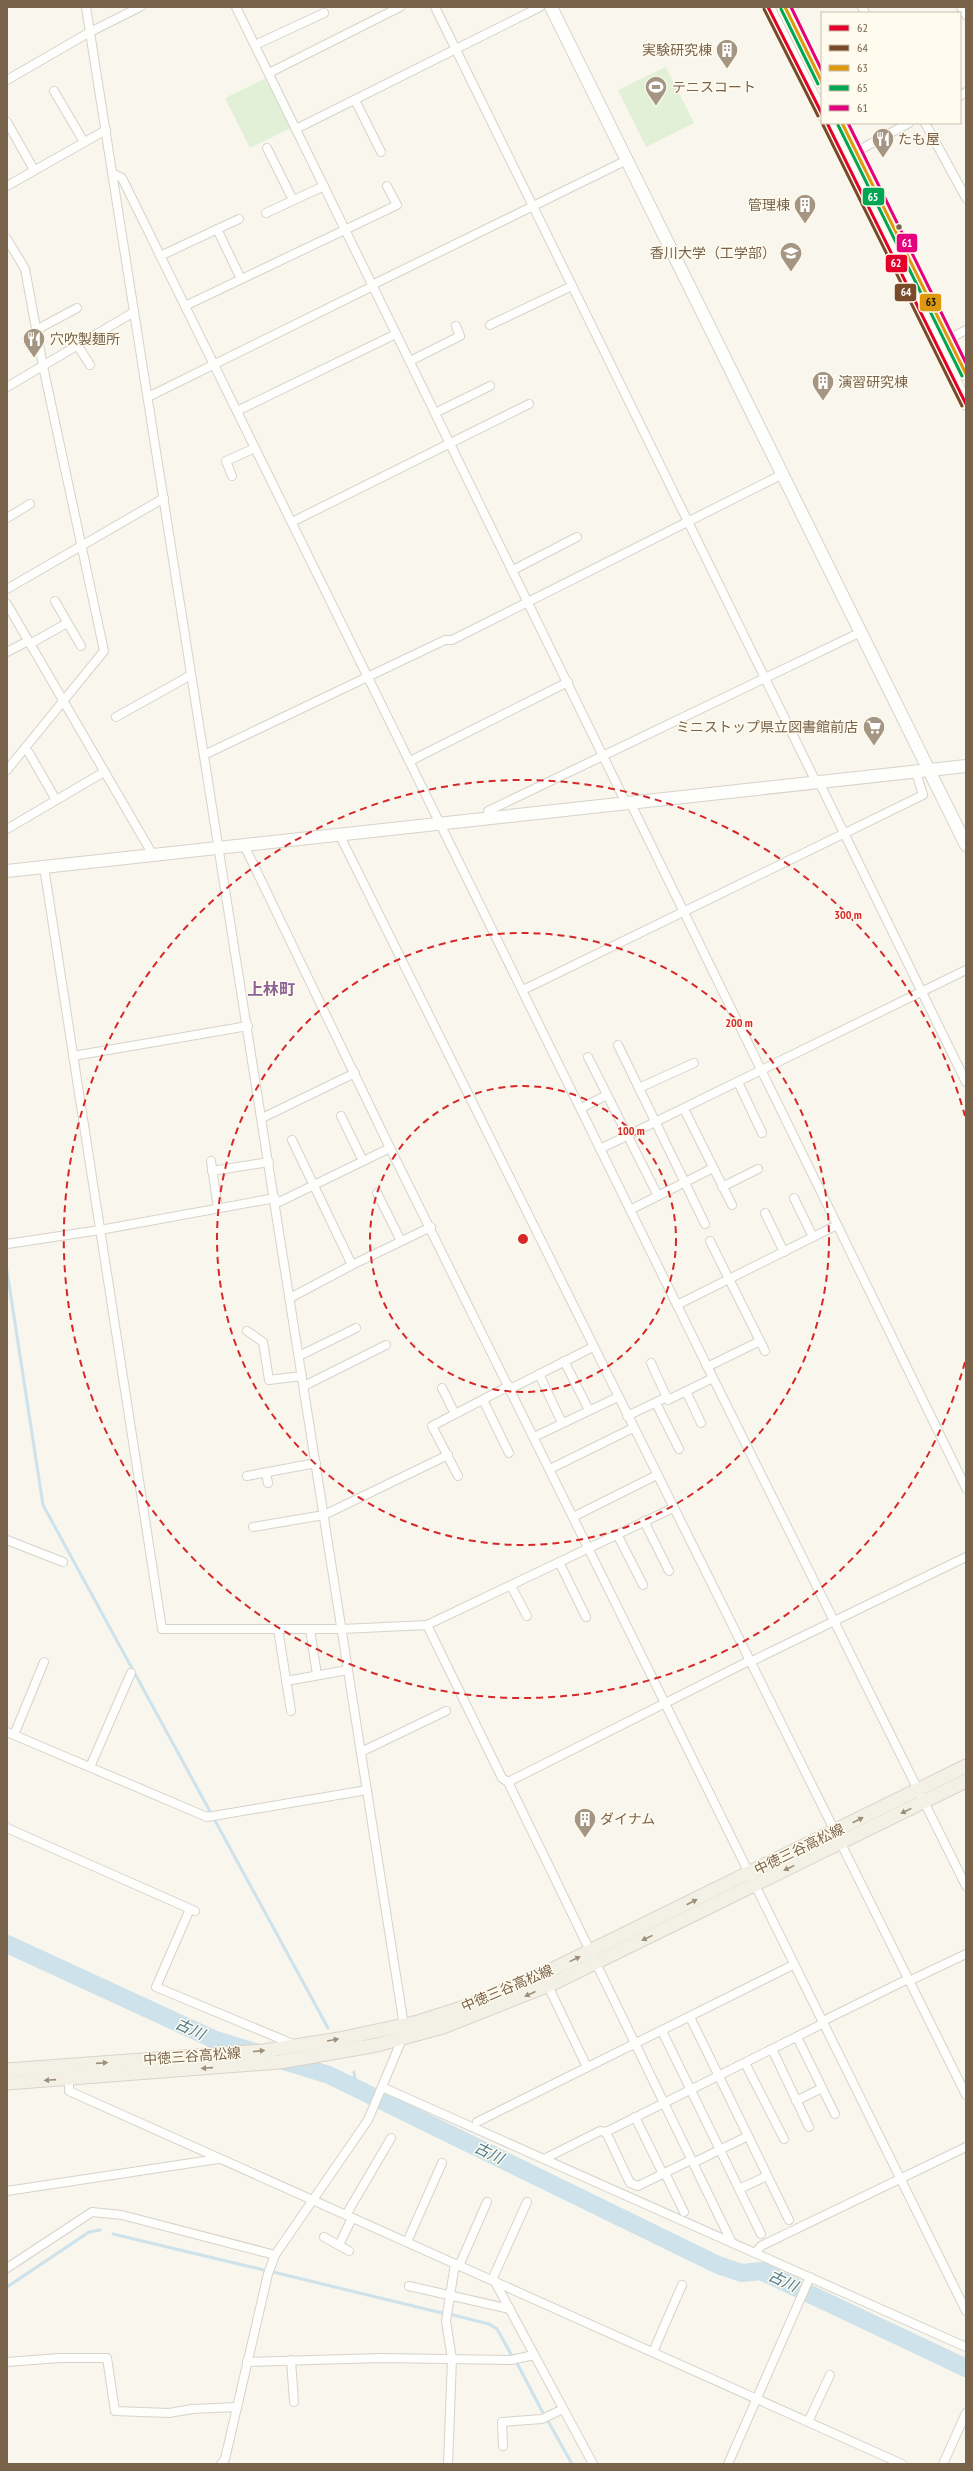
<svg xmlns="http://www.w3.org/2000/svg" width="973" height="2471" font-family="'PT Sans Narrow','Noto Sans JP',sans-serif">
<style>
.green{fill:#e1f0d7}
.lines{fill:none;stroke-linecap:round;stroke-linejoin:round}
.stream{stroke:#cde2ea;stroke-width:3}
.river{stroke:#cde2ea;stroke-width:18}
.street-casing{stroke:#d7d3cb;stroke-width:10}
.secondary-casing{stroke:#d8d3ca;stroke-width:14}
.primary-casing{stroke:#dad3ca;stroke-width:15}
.street{stroke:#fefefc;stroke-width:8}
.secondary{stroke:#fefefc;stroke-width:12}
.primary{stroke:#f3f1e6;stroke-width:13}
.bus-1-casing{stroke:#fffbef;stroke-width:6}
.bus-2-casing{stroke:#fffbef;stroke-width:6}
.bus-3-casing{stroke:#fffbef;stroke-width:6}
.bus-4-casing{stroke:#fffbef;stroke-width:6}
.bus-5-casing{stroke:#fffbef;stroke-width:6}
.bus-1{stroke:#e4002b;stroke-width:3}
.bus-2{stroke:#7a4b2a;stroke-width:3}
.bus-3{stroke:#de990f;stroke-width:3}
.bus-4{stroke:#00a651;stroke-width:3}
.bus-5{stroke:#e5007d;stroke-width:3}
.oneway{fill:#9e8e79}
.ring{fill:none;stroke:#d62828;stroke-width:2;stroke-dasharray:7 5}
.bus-dot{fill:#79634a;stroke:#fffbef;stroke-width:1.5}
.labels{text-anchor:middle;stroke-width:3;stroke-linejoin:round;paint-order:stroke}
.poi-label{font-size:14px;fill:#79634a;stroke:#fffbef;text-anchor:start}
.street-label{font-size:14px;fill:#79634a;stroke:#fffbef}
.water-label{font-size:15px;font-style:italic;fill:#467994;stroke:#fffbef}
.quarter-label{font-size:16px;font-weight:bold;fill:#8c6295;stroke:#fffbef}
.centre{fill:#d62828;stroke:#fffbef;stroke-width:2}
.ring-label{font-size:12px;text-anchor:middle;font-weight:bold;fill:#d62828;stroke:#fffbef;stroke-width:3;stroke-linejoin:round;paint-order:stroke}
.line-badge{stroke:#fffbef;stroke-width:1.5}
.badge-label{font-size:11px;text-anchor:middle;font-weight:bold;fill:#fff}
.pale-badge-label{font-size:11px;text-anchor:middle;font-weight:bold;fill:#111}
</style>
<rect width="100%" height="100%" fill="#f8f6ed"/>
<g class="green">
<polygon points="666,67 694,123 646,147 618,90"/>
<polygon points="266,78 291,128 250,148 225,98"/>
</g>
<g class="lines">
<g class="stream">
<polyline points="7,1271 43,1505 328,2028"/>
<polyline points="354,2072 356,2088"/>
<polyline points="113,2234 264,2270"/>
<polyline points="273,2272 442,2313"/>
<polyline points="7,2287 89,2232 100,2230"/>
<polyline points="449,2314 489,2324 497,2329 512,2356"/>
<polyline points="517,2363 543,2413"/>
<polyline points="548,2421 572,2464"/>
</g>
<polyline class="river" points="7,1944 213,2039 329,2075 718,2265 742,2273 761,2271 966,2368"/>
<g class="street-casing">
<g id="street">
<polyline points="86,7 404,2026 402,2039 368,2120 275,2255 268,2274 225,2459 221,2464"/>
<polyline points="236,7 626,803"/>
<polyline points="435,7 816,782"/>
<polyline points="862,7 865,13"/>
<polyline points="961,7 966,15"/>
<polyline points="255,45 324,13"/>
<polyline points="269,73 400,7"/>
<polyline points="7,80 90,32 140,7"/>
<polyline points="54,91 84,142"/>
<polyline points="960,96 966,92"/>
<polyline points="355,100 381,152"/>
<polyline points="7,122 34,170"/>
<polyline points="925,123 966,198"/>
<polyline points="296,129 540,7"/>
<polyline points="267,148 293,200"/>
<polyline points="852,154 909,123"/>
<polyline points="112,173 122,178 713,1378 966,1886"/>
<polyline points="7,186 106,130"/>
<polyline points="266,213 324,186"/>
<polyline points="217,229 241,279"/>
<polyline points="7,239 25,269 43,366 104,651 7,770"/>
<polyline points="160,256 239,219"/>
<polyline points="372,285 627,160"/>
<polyline points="185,306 397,205 387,186"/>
<polyline points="490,325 572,286"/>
<polyline points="36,330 77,308"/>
<polyline points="937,345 966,330"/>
<polyline points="78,346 90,365"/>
<polyline points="410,361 460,336 456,326"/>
<polyline points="7,387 134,312"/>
<polyline points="148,397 373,286"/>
<polyline points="237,411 396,334"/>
<polyline points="435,413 490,386"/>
<polyline points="232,476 226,461 255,448"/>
<polyline points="7,518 30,504"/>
<polyline points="292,522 529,404"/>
<polyline points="513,570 577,537"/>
<polyline points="7,589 164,498"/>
<polyline points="55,601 81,646"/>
<polyline points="7,604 153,855"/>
<polyline points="30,644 67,623"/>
<polyline points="7,652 28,641"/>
<polyline points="116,717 191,675"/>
<polyline points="29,753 56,800"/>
<polyline points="204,755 445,640 452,640 783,474"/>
<polyline points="410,761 568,682"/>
<polyline points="819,782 966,1082"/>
<polyline points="630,802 966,1488"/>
<polyline points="489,818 488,811 861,632"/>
<polyline points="7,829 104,772"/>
<polyline points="339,834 966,2095"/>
<polyline points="244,845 390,1148 966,2311"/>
<polyline points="44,867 162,1629 342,1629 427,1625 502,1778 508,1782"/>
<polyline points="523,990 923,795 916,772"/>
<polyline points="618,1045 705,1224"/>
<polyline points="73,1056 248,1026"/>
<polyline points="588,1057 658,1196"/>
<polyline points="738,1082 762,1133"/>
<polyline points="639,1088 694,1063"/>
<polyline points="581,1108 607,1095"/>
<polyline points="684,1109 732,1205"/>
<polyline points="341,1116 363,1161"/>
<polyline points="262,1118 355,1073"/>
<polyline points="292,1140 352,1265 431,1227"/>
<polyline points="600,1149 966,970"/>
<polyline points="211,1161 218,1208"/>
<polyline points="212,1171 269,1162"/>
<polyline points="722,1187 758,1169"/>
<polyline points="377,1193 401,1241"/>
<polyline points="794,1198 813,1237"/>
<polyline points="275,1204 390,1148"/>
<polyline points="630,1210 713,1168"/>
<polyline points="765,1213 784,1252"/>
<polyline points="710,1241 765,1351"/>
<polyline points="7,1244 100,1230 275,1198"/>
<polyline points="290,1298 352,1265"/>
<polyline points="677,1305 837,1225"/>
<polyline points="247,1331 263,1342 269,1380 302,1376"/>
<polyline points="299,1356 356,1328"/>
<polyline points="564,1361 589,1410"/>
<polyline points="651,1363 668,1400 713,1378"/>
<polyline points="707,1367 760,1341"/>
<polyline points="539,1374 562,1423"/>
<polyline points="304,1386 386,1345"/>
<polyline points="442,1388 455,1414"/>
<polyline points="510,1389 593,1347"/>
<polyline points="686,1391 701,1423"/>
<polyline points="483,1400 509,1453"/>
<polyline points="656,1403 679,1449"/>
<polyline points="627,1416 667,1397"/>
<polyline points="534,1437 618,1397"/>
<polyline points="550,1469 633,1428"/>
<polyline points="266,1473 268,1483"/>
<polyline points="247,1476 316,1463"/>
<polyline points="458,1476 432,1426 509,1386"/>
<polyline points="573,1517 657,1475"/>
<polyline points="644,1521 669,1571"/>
<polyline points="253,1527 324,1515 448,1455"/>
<polyline points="617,1534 643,1585"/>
<polyline points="7,1540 63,1562"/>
<polyline points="559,1562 586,1617"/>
<polyline points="511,1586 527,1616"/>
<polyline points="427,1625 673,1508"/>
<polyline points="278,1629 291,1711"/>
<polyline points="310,1629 317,1675"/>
<polyline points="750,1662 966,1557"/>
<polyline points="286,1681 348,1670"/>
<polyline points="7,1732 207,1817 367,1790"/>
<polyline points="14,1735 44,1662"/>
<polyline points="361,1752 446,1711"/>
<polyline points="90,1767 131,1673"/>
<polyline points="7,1828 195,1911"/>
<polyline points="190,1909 156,1987 293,2044"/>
<polyline points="909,1981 966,1954"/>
<polyline points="548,1986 587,2067"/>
<polyline points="690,2017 789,2220"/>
<polyline points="823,2021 908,1979"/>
<polyline points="662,2031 761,2234"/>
<polyline points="797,2037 835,2114"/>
<polyline points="772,2049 809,2127"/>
<polyline points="745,2063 784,2139"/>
<polyline points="69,2074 69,2091 902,2464"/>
<polyline points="382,2087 966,2347"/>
<polyline points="796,2101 822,2088"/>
<polyline points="635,2117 663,2174"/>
<polyline points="477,2122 793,1965"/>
<polyline points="544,2159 600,2131 606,2132"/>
<polyline points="691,2160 638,2186 630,2183 606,2132 824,2023"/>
<polyline points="693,2163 748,2136"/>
<polyline points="665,2173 684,2212"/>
<polyline points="739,2189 767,2176"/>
<polyline points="7,2191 218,2159"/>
<polyline points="346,2215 391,2138"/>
<polyline points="324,2237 349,2251"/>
<polyline points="407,2242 442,2163"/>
<polyline points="732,2243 508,1782 749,1661"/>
<polyline points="339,2245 352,2218"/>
<polyline points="755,2253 761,2246 966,2147"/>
<polyline points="459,2266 487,2202"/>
<polyline points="7,2268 92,2212 122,2215 275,2255"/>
<polyline points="492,2280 527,2202"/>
<polyline points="495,2282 593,2464"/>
<polyline points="409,2286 510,2309"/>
<polyline points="653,2352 682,2285"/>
<polyline points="291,2360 294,2402"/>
<polyline points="7,2362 59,2358 107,2358 115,2411 169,2413 192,2409 237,2407"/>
<polyline points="247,2362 381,2358 511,2360 534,2355"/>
<polyline points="808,2422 830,2375"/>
<polyline points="503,2446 502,2422 542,2419 563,2409"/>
<polyline points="448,2464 452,2359 446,2321 455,2264"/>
<polyline points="728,2464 810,2277"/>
<polyline points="943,2464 966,2413"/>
</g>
</g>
<g class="secondary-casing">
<g id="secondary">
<polyline points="551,7 966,845"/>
<polyline points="768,7 822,114"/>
<polyline points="785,7 822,82"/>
<polyline points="827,123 966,404"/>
<polyline points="842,123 966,374"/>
<polyline points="7,871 966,766"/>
</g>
</g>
<g class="primary-casing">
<g id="primary">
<polyline points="7,2070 263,2051 339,2039 418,2022 471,2005 547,1972 966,1766"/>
<polyline points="7,2083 280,2062 377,2045 443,2027 554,1983 966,1781"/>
</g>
</g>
<use href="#street" class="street"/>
<use href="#secondary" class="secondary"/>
<use href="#primary" class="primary"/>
<g class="bus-1-casing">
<g id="bus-1">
<polyline points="768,7 822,114"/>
<polyline points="827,123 966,404"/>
</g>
</g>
<g class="bus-2-casing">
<g id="bus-2">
<polyline points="764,9 818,116"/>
<polyline points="823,125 962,406"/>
</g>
</g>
<g class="bus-3-casing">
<g id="bus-3">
<polyline points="785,7 822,82"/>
<polyline points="842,123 966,374"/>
</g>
</g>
<g class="bus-4-casing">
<g id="bus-4">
<polyline points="781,9 818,84"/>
<polyline points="838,125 962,376"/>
</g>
</g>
<g class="bus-5-casing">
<g id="bus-5">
<polyline points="791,7 822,71"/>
<polyline points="848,123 966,363"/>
</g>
</g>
<use href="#bus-1" class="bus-1"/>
<use href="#bus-2" class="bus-2"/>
<use href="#bus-3" class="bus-3"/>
<use href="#bus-4" class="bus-4"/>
<use href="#bus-5" class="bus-5"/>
</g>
<defs><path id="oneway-solid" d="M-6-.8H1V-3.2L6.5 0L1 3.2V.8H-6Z"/></defs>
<g class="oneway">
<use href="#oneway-solid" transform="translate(906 1811) rotate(154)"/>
<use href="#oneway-solid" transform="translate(858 1820) rotate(-27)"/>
<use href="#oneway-solid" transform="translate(789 1868) rotate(154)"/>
<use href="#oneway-solid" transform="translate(692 1902) rotate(-27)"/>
<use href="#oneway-solid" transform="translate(647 1938) rotate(154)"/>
<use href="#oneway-solid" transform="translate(575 1959) rotate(-26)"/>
<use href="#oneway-solid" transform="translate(530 1994) rotate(156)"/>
<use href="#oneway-solid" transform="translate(333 2040) rotate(-10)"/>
<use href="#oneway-solid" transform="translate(259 2051) rotate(-6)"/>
<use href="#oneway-solid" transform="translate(102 2063) rotate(-4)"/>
<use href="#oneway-solid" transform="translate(207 2068) rotate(176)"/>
<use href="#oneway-solid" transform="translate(50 2080) rotate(176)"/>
</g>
<g class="ring">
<circle cx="523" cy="1239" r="153"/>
<circle cx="523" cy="1239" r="306"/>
<path d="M965 1362A459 459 0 1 1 965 1116"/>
</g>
<defs>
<g id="building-pin" transform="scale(1.15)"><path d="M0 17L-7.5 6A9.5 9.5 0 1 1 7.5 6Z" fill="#a59683" stroke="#fffbef"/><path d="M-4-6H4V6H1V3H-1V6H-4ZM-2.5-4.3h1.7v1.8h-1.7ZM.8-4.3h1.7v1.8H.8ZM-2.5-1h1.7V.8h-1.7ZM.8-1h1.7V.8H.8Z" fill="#fff"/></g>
<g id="stadium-pin" transform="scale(1.15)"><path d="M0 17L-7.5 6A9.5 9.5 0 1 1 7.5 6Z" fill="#a59683" stroke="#fffbef"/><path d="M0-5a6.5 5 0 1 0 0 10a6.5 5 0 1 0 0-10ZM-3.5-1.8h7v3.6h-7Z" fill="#fff"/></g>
<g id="restaurant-pin" transform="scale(1.15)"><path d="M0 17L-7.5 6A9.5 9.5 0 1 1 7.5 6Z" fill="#a59683" stroke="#fffbef"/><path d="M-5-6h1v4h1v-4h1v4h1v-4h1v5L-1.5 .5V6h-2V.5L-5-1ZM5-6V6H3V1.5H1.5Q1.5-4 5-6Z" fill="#fff"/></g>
<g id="university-pin" transform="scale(1.15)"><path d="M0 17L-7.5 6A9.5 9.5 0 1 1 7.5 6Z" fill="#a59683" stroke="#fffbef"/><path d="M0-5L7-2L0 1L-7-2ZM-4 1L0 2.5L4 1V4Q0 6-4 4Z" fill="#fff"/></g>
<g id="supermarket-pin" transform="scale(1.15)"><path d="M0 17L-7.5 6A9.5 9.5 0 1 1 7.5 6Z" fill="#a59683" stroke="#fffbef"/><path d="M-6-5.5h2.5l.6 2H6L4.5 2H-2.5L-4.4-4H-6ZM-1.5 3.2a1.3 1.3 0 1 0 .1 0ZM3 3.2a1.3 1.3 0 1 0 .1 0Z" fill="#fff"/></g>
</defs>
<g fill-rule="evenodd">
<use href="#building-pin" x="727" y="50"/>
<use href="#stadium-pin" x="656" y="87"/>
<use href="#restaurant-pin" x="883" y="139"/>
<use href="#building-pin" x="805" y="205"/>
<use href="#university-pin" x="791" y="253"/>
<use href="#restaurant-pin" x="34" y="339"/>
<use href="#building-pin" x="823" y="382"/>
<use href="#supermarket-pin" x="874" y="727"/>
<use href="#building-pin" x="585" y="1819"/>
</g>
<circle class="bus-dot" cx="899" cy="227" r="3.5"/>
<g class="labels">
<g class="poi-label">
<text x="712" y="55" text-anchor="end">実験研究棟</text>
<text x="672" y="92">テニスコート</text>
<text x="898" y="144">たも屋</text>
<text x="790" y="210" text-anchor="end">管理棟</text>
<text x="776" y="258" text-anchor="end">香川大学（工学部）</text>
<text x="50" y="344">穴吹製麺所</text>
<text x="838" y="387">演習研究棟</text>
<text x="858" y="732" text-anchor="end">ミニストップ県立図書館前店</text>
<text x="600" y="1824">ダイナム</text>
</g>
<g class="street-label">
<text transform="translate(799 1849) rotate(-26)" y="5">中徳三谷高松線</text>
<text transform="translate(507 1988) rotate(-23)" y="5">中徳三谷高松線</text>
<text transform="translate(192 2056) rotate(-4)" y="5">中徳三谷高松線</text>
</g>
<g class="water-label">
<text transform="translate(190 2029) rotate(25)" y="5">古川</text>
<text transform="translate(489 2153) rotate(26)" y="5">古川</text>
<text transform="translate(783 2281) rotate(25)" y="5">古川</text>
</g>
<g class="quarter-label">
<text x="271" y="995">上林町</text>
</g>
</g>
<circle cx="523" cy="1239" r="6" class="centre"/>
<g class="ring-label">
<text x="848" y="919">300 m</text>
<text x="739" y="1027">200 m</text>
<text x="631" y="1135">100 m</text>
</g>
<g class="line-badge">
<rect x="862" y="187" width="23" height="19" rx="4" fill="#00a651"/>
<rect x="896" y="233" width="22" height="20" rx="4" fill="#e5007d"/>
<rect x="885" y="254" width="23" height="19" rx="4" fill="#e4002b"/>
<rect x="894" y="283" width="23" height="19" rx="4" fill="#7a4b2a"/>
<rect x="919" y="293" width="23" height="19" rx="4" fill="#de990f"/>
</g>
<g class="badge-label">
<text x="873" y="201">65</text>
<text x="907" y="247">61</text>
<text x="896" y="267">62</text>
<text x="906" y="296">64</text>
</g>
<g class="pale-badge-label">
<text x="931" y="306">63</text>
</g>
<rect width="973" height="2471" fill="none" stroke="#79634a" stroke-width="16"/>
<rect x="821" y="12" width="140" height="112" fill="#fffbef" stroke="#c9bead"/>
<rect x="829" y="25" width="20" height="6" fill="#e4002b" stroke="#c9bead"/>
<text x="857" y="32" font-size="12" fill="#79634a">62</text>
<rect x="829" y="45" width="20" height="6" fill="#7a4b2a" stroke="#c9bead"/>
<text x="857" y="52" font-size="12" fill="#79634a">64</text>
<rect x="829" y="65" width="20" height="6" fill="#de990f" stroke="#c9bead"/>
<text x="857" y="72" font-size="12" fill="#79634a">63</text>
<rect x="829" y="85" width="20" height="6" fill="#00a651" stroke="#c9bead"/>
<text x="857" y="92" font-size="12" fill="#79634a">65</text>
<rect x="829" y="105" width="20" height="6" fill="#e5007d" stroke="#c9bead"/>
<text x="857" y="112" font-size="12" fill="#79634a">61</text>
</svg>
